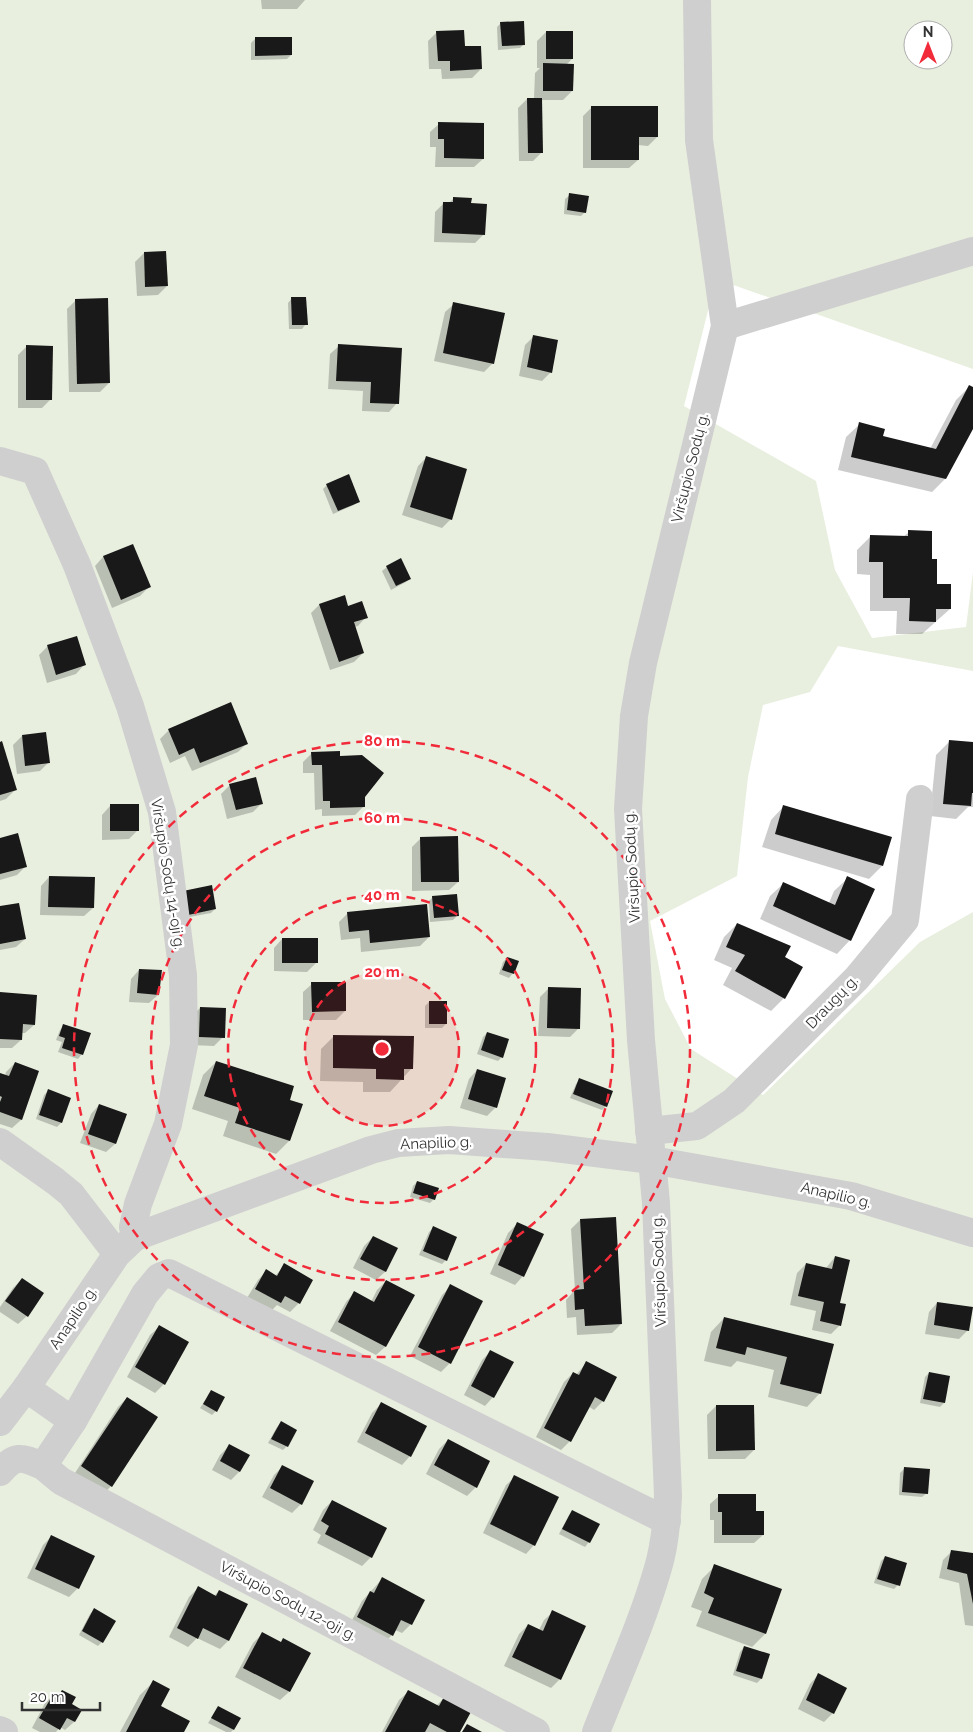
<svg xmlns="http://www.w3.org/2000/svg" width="973" height="1732" font-family="Raleway,sans-serif">
<style>
.green{fill:#e8efdf;fill-rule:evenodd}
.shadow{fill:#0003}
.building{fill:#191919}
.lines{fill:none;stroke-linecap:round;stroke-linejoin:round}
.street{stroke:#cfcfcf;stroke-width:28}
.ring{fill:none;stroke:#f12b3a;stroke-width:2.5;stroke-dasharray:9 6}
.labels{text-anchor:middle;stroke-width:5;stroke-linejoin:round;paint-order:stroke}
.street-label{font-size:15px;fill:#323232;stroke:#fff}
.centre{fill:#f12b3a;stroke:#fff;stroke-width:2.5}
.ring-label{font-size:15px;text-anchor:middle;font-weight:bold;fill:#f12b3a;stroke:#fff;stroke-width:5;stroke-linejoin:round;paint-order:stroke}
</style>
<rect width="100%" height="100%" fill="#fff"/>
<path class="green" d="M 0,0 L 973,0 L 973,369 L 716,279 L 684,406 L 816,481 L 835,570 L 872,638 L 966,627 L 973,572 L 973,671 L 838,646 L 810,692 L 763,705 L 748,777 L 737,876 L 650,921 L 665,999 L 691,1049 L 763,1095 L 920,942 L 973,912 L 973,1732 L 0,1732 ZM 913,30 L 943,30 L 943,60 L 913,60 Z"/>
<g class="shadow">
<polygon points="261,0 305,0 297,9 262,9"/>
<polygon points="501,23 524,44 520,48 498,50 497,27"/>
<polygon points="437,32 464,47 481,69 472,78 442,79 441,69 429,69 428,41"/>
<polygon points="546,32 572,59 566,65 572,91 563,100 541,100 542,152 533,161 519,161 518,108 527,99 534,99 535,73 540,68 537,68 537,41"/>
<polygon points="255,39 291,55 287,59 251,60 251,43"/>
<polygon points="592,107 657,137 648,146 638,145 638,160 629,168 583,168 583,116"/>
<polygon points="439,124 483,159 474,167 435,167 436,147 430,147 430,132"/>
<polygon points="570,195 585,212 581,216 564,214 565,199"/>
<polygon points="454,198 470,204 484,234 475,243 434,242 435,212 444,203 448,204"/>
<polygon points="144,253 167,286 158,295 137,296 135,262"/>
<polygon points="292,298 306,324 302,329 289,329 288,303"/>
<polygon points="76,300 109,383 100,392 69,392 67,309"/>
<polygon points="454,304 493,363 484,372 434,361 445,312"/>
<polygon points="534,336 551,372 542,381 519,376 525,345"/>
<polygon points="27,346 51,399 42,408 18,408 18,355"/>
<polygon points="339,346 397,403 389,412 362,411 363,391 328,389 330,354"/>
<polygon points="969,387 973,389 973,426 945,479 932,492 838,470 846,437 860,424 881,437 930,449 956,400"/>
<polygon points="426,458 451,519 442,528 402,515 418,466"/>
<polygon points="327,485 358,501 354,505 333,514 323,489"/>
<polygon points="909,532 931,560 936,585 950,609 922,634 896,634 897,611 870,611 870,575 857,574 857,550 870,537 903,537"/>
<polygon points="132,546 149,587 140,596 112,608 95,566 103,557"/>
<polygon points="387,567 410,578 406,582 391,590 382,571"/>
<polygon points="319,605 347,607 366,617 358,626 354,627 363,653 354,662 330,670 311,613"/>
<polygon points="48,646 84,665 76,674 47,683 39,655"/>
<polygon points="169,730 247,743 238,752 192,771 185,756 170,763 160,739"/>
<polygon points="22,736 49,762 40,771 17,774 13,745"/>
<polygon points="949,742 973,744 973,807 968,807 956,819 930,816 936,755"/>
<polygon points="0,743 15,790 6,799 0,801"/>
<polygon points="312,753 339,757 364,796 364,806 355,815 322,816 322,809 315,810 314,773 303,773 303,762"/>
<polygon points="230,785 261,804 253,812 227,819 221,794"/>
<polygon points="110,806 137,831 129,839 102,840 102,815"/>
<polygon points="784,806 882,866 869,879 762,847 771,820"/>
<polygon points="421,838 458,882 449,890 412,891 412,847"/>
<polygon points="0,839 25,867 17,875 0,880"/>
<polygon points="49,877 93,908 84,916 40,915 41,886"/>
<polygon points="848,878 850,940 837,954 760,919 770,896 784,883 829,903 834,891"/>
<polygon points="179,896 215,909 211,913 184,918"/>
<polygon points="433,897 457,916 453,920 430,922 429,901"/>
<polygon points="0,908 25,939 16,947 0,950"/>
<polygon points="348,913 429,937 420,946 361,952 360,938 341,940 339,922"/>
<polygon points="737,924 784,958 784,998 771,1011 723,985 732,968 714,960 724,937"/>
<polygon points="282,939 316,963 307,972 274,971 274,948"/>
<polygon points="507,958 513,973 509,978 499,974 503,962"/>
<polygon points="139,970 158,995 149,1003 129,1002 131,979"/>
<polygon points="312,984 345,1011 336,1020 303,1020 303,992"/>
<polygon points="549,988 579,1028 570,1037 538,1036 540,997"/>
<polygon points="0,993 34,1025 25,1033 21,1033 21,1040 12,1048 0,1048"/>
<polygon points="429,1002 446,1024 442,1028 425,1028 425,1006"/>
<polygon points="200,1008 223,1037 214,1046 190,1045 191,1017"/>
<polygon points="64,1026 82,1054 78,1059 58,1052 62,1042 56,1040 60,1030"/>
<polygon points="487,1033 502,1057 498,1061 477,1054 483,1037"/>
<polygon points="334,1036 412,1068 390,1092 363,1092 363,1082 320,1081 321,1049"/>
<polygon points="216,1062 288,1100 289,1141 276,1154 223,1136 228,1121 192,1109 203,1075"/>
<polygon points="15,1063 38,1071 21,1120 12,1128 0,1124 0,1074 5,1076 6,1072"/>
<polygon points="477,1070 496,1107 487,1116 460,1108 469,1079"/>
<polygon points="580,1080 606,1106 602,1110 570,1098 576,1084"/>
<polygon points="48,1091 69,1098 61,1123 57,1127 36,1119 44,1095"/>
<polygon points="99,1105 125,1115 115,1144 106,1152 80,1143 91,1114"/>
<polygon points="417,1182 434,1199 430,1203 410,1197 413,1186"/>
<polygon points="580,1220 621,1324 612,1333 577,1335 576,1317 567,1318 566,1300 575,1290 571,1229"/>
<polygon points="517,1224 523,1276 515,1285 490,1274 508,1233"/>
<polygon points="433,1228 446,1260 442,1264 419,1255 429,1232"/>
<polygon points="373,1237 396,1249 385,1272 376,1280 353,1268 364,1246"/>
<polygon points="835,1257 840,1325 831,1334 812,1330 816,1311 790,1305 797,1273 806,1264 826,1268"/>
<polygon points="285,1265 312,1280 299,1303 290,1312 277,1305 271,1311 247,1298 258,1280 266,1271 275,1276"/>
<polygon points="22,1279 27,1316 18,1324 0,1312 0,1307 13,1288"/>
<polygon points="386,1281 385,1347 376,1355 330,1331 346,1302 354,1293 371,1302 377,1290"/>
<polygon points="451,1286 450,1363 441,1372 410,1356 442,1295"/>
<polygon points="937,1303 968,1330 959,1339 925,1334 929,1312"/>
<polygon points="724,1318 832,1345 820,1393 807,1407 768,1397 774,1370 737,1361 731,1367 704,1361 711,1332"/>
<polygon points="159,1327 164,1384 155,1393 127,1377 150,1335"/>
<polygon points="491,1351 493,1397 485,1406 464,1395 482,1360"/>
<polygon points="586,1363 603,1401 594,1410 588,1406 570,1441 561,1450 536,1437 564,1382 573,1373 576,1375"/>
<polygon points="929,1373 949,1377 944,1403 940,1407 920,1403 925,1377"/>
<polygon points="212,1391 216,1411 212,1415 200,1408"/>
<polygon points="127,1398 111,1486 103,1495 73,1476 118,1407"/>
<polygon points="381,1404 410,1456 402,1465 357,1442 372,1413"/>
<polygon points="716,1406 754,1450 745,1459 708,1459 707,1415"/>
<polygon points="281,1423 287,1446 283,1450 268,1443 277,1427"/>
<polygon points="448,1440 476,1487 467,1496 426,1474 439,1449"/>
<polygon points="229,1446 248,1456 239,1472 231,1480 212,1470 220,1455"/>
<polygon points="283,1466 301,1504 292,1513 262,1497 274,1475"/>
<polygon points="904,1469 927,1493 922,1497 899,1495 900,1473"/>
<polygon points="515,1477 534,1545 526,1554 483,1533 506,1485"/>
<polygon points="719,1496 755,1513 763,1535 754,1543 714,1543 714,1520 710,1520 710,1504"/>
<polygon points="332,1501 371,1557 362,1566 317,1543 321,1535 313,1530 323,1510"/>
<polygon points="573,1511 589,1542 585,1547 559,1534 569,1515"/>
<polygon points="51,1537 78,1588 69,1597 27,1578 43,1545"/>
<polygon points="952,1551 973,1554 973,1626 965,1625 959,1583 939,1578 943,1560"/>
<polygon points="885,1557 898,1585 894,1589 874,1583 881,1561"/>
<polygon points="715,1566 781,1590 765,1634 752,1647 696,1626 702,1611 691,1607 702,1579"/>
<polygon points="382,1579 411,1624 402,1633 395,1630 392,1635 383,1644 349,1626 362,1601"/>
<polygon points="198,1588 214,1596 219,1591 228,1641 220,1649 197,1638 188,1647 169,1637 189,1597"/>
<polygon points="94,1610 102,1642 98,1646 79,1635 90,1614"/>
<polygon points="553,1612 560,1679 551,1688 504,1666 519,1634 528,1625 539,1630 544,1620"/>
<polygon points="262,1634 289,1692 280,1700 235,1677 253,1643"/>
<polygon points="744,1647 768,1655 761,1679 757,1683 733,1675 740,1652"/>
<polygon points="818,1675 833,1713 824,1722 798,1709 810,1684"/>
<polygon points="153,1682 159,1707 183,1732 120,1732 140,1695"/>
<polygon points="63,1691 71,1705 74,1722 65,1730 60,1727 56,1732 40,1732 32,1728 45,1703 54,1694 58,1696"/>
<polygon points="408,1692 436,1706 445,1697 458,1732 382,1732 399,1700"/>
<polygon points="218,1708 233,1730 231,1732 226,1732 208,1723"/>
</g>
<g class="building">
<polygon points="524,21 525,45 502,46 500,22"/>
<polygon points="464,30 465,46 481,46 482,69 450,71 450,61 438,61 436,31"/>
<rect x="546" y="31" width="27" height="28"/>
<polygon points="255,37 292,37 292,55 255,56"/>
<polygon points="543,63 574,64 573,91 543,91"/>
<polygon points="527,98 542,98 543,153 528,153"/>
<polygon points="591,106 658,106 658,137 639,137 639,160 591,160"/>
<polygon points="438,122 484,123 484,159 444,158 444,139 438,139"/>
<polygon points="569,193 589,196 586,213 567,210"/>
<polygon points="453,197 472,198 471,203 487,204 485,235 442,233 443,202 453,202"/>
<polygon points="166,251 168,286 145,287 144,252"/>
<polygon points="291,297 306,297 308,325 292,325"/>
<polygon points="108,298 110,383 77,384 75,299"/>
<polygon points="453,302 505,313 494,364 443,353"/>
<polygon points="533,335 558,340 552,373 527,367"/>
<polygon points="338,344 402,348 399,404 370,403 371,382 336,381"/>
<polygon points="26,345 53,346 52,400 26,400"/>
<polygon points="969,385 973,387 973,429 946,479 851,457 859,422 885,429 883,436 936,449"/>
<polygon points="426,456 467,469 452,520 410,507"/>
<polygon points="349,474 360,502 338,511 326,484"/>
<polygon points="908,530 932,531 932,559 937,559 937,584 951,584 951,609 936,609 936,622 909,621 910,598 883,598 883,562 869,562 870,535 908,536"/>
<polygon points="133,544 151,587 121,600 103,556"/>
<polygon points="401,558 411,579 396,586 386,566"/>
<polygon points="345,595 348,606 362,601 368,618 354,622 364,653 339,662 319,604"/>
<polygon points="77,636 86,665 56,675 47,645"/>
<polygon points="231,702 248,744 200,763 194,748 179,755 168,729"/>
<polygon points="46,732 50,763 25,766 22,735"/>
<polygon points="949,740 973,742 973,793 972,793 971,806 943,804"/>
<polygon points="2,741 17,790 0,795 0,742"/>
<polygon points="340,751 340,756 362,755 384,773 365,797 365,807 330,808 330,801 323,801 322,765 312,765 311,752"/>
<polygon points="256,777 263,804 236,810 229,784"/>
<rect x="110" y="804" width="29" height="27"/>
<polygon points="783,805 892,837 883,866 775,834"/>
<polygon points="18,833 27,867 0,874 0,838"/>
<polygon points="458,836 459,882 421,882 420,837"/>
<polygon points="49,876 95,877 94,908 48,907"/>
<polygon points="847,876 875,889 851,941 773,906 783,882 835,905"/>
<polygon points="212,885 216,909 188,915 183,891"/>
<polygon points="457,894 459,916 434,918 432,896"/>
<polygon points="19,903 26,939 0,944 0,906"/>
<polygon points="427,904 430,937 370,943 369,930 349,932 347,912"/>
<polygon points="737,923 791,946 785,957 803,967 785,999 735,971 745,955 726,947"/>
<rect x="282" y="938" width="36" height="25"/>
<polygon points="507,957 519,961 514,974 502,970"/>
<polygon points="139,969 162,970 159,995 137,993"/>
<polygon points="311,982 346,982 346,1011 312,1012"/>
<polygon points="548,987 581,988 580,1029 547,1028"/>
<polygon points="0,992 37,995 35,1025 23,1024 22,1040 0,1039"/>
<rect x="429" y="1001" width="18" height="23"/>
<polygon points="200,1007 226,1008 225,1038 199,1037"/>
<polygon points="63,1024 91,1033 83,1055 62,1048 65,1038 59,1036"/>
<polygon points="487,1032 509,1039 503,1058 481,1050"/>
<polygon points="333,1035 414,1036 413,1069 404,1069 404,1080 376,1079 376,1069 333,1068"/>
<polygon points="216,1061 294,1086 290,1100 303,1104 290,1141 235,1123 240,1108 204,1096"/>
<polygon points="15,1062 39,1071 22,1120 0,1112 0,1102 2,1097 0,1096 0,1073 9,1076"/>
<polygon points="477,1069 506,1078 497,1108 468,1099"/>
<polygon points="579,1078 613,1091 607,1107 573,1094"/>
<polygon points="48,1089 71,1098 62,1123 39,1115"/>
<polygon points="99,1104 127,1114 116,1144 88,1134"/>
<polygon points="417,1181 439,1188 435,1200 413,1193"/>
<polygon points="616,1217 622,1324 585,1326 584,1309 575,1310 574,1290 584,1289 580,1219"/>
<polygon points="517,1222 544,1234 524,1277 498,1265"/>
<polygon points="433,1226 457,1237 447,1261 423,1251"/>
<polygon points="373,1236 398,1248 386,1272 360,1259"/>
<polygon points="835,1256 850,1260 840,1303 846,1304 841,1326 820,1321 824,1302 798,1296 806,1263 832,1269"/>
<polygon points="284,1263 313,1280 300,1304 285,1296 281,1303 255,1289 266,1269 277,1276"/>
<polygon points="22,1278 44,1293 28,1317 5,1301"/>
<polygon points="386,1280 415,1295 386,1347 338,1322 354,1291 374,1302"/>
<polygon points="450,1284 483,1301 451,1364 418,1347"/>
<polygon points="937,1302 973,1307 969,1331 934,1325"/>
<polygon points="724,1317 834,1344 821,1394 780,1384 787,1357 747,1347 745,1355 716,1348"/>
<polygon points="159,1325 189,1342 165,1385 135,1367"/>
<polygon points="490,1350 514,1362 494,1398 471,1386"/>
<polygon points="586,1361 617,1377 604,1402 595,1397 571,1442 544,1428 573,1372 579,1375"/>
<polygon points="929,1372 950,1376 945,1403 923,1399"/>
<polygon points="211,1390 225,1397 217,1412 203,1404"/>
<polygon points="127,1397 158,1417 112,1487 81,1466"/>
<polygon points="381,1402 427,1426 411,1457 365,1433"/>
<polygon points="716,1405 754,1405 755,1450 716,1451"/>
<polygon points="281,1421 297,1430 288,1447 271,1439"/>
<polygon points="448,1439 490,1461 477,1488 434,1465"/>
<polygon points="229,1444 250,1455 240,1472 220,1461"/>
<polygon points="282,1465 314,1481 302,1505 270,1488"/>
<polygon points="904,1467 930,1469 928,1494 902,1492"/>
<polygon points="514,1475 559,1497 535,1546 490,1524"/>
<polygon points="718,1494 756,1494 756,1511 764,1511 764,1535 722,1535 722,1512 718,1512"/>
<polygon points="332,1500 387,1528 372,1558 325,1534 329,1526 321,1521"/>
<polygon points="572,1510 600,1524 590,1543 562,1529"/>
<polygon points="51,1535 95,1556 79,1589 35,1569"/>
<polygon points="951,1550 973,1553 973,1604 967,1574 947,1569"/>
<polygon points="885,1556 907,1563 900,1586 877,1579"/>
<polygon points="714,1564 782,1589 766,1634 708,1613 714,1598 704,1593"/>
<polygon points="382,1577 425,1600 412,1625 401,1620 393,1636 357,1617 370,1591 374,1593"/>
<polygon points="198,1586 216,1596 219,1590 248,1604 229,1641 203,1628 198,1639 177,1628"/>
<polygon points="94,1608 116,1621 103,1643 82,1631"/>
<polygon points="552,1610 586,1626 561,1680 512,1657 528,1624 543,1631"/>
<polygon points="262,1632 281,1642 283,1638 311,1653 290,1692 243,1668"/>
<polygon points="744,1646 770,1654 762,1679 736,1671"/>
<polygon points="818,1673 847,1688 834,1714 806,1700"/>
<polygon points="153,1680 170,1689 161,1706 190,1721 184,1732 126,1732"/>
<polygon points="62,1690 76,1697 72,1704 82,1710 75,1722 67,1718 60,1730 39,1718 54,1693 59,1695"/>
<polygon points="408,1690 439,1706 445,1695 472,1710 460,1732 447,1732 430,1723 425,1732 385,1732"/>
<polygon points="218,1706 241,1718 234,1730 211,1718"/>
<polygon points="467,1724 482,1732 462,1732"/>
</g>
<g class="lines">
<g class="street">
<polyline points="725,326 973,251"/>
<polyline points="0,461 35,471 77,565 130,706 162,812 183,975 184,1045 168,1124 138,1204 133,1227 135,1237"/>
<polyline points="649,1131 697,1126 734,1101 857,978 905,920 920,799"/>
<polyline points="0,1142 55,1181 71,1194 117,1254"/>
<polyline points="26,1388 73,1421"/>
<polyline points="0,1422 26,1388 117,1254 135,1237 371,1150 398,1143 449,1140 547,1147 652,1160 851,1196 973,1233"/>
<polyline points="43,1466 61,1481 536,1732"/>
<path d="M 0,1472 C 16,1453 23,1458 43,1466 L 73,1421 L 145,1294 L 159,1277 L 169,1273 L 667,1521"/>
<polyline points="0,1730 4,1732"/>
<path d="M 596,1732 C 617,1678 642,1624 658,1568 C 665,1545 667,1520 668,1496 L 656,1203 L 641,1040 L 628,809 L 634,716 L 643,663 L 725,326 L 699,140 L 697,0"/>
</g>
</g>
<circle cx="382" cy="1049" r="77" fill="#f12b3a" fill-opacity=".12"/>
<g class="ring">
<circle cx="382" cy="1049" r="77"/>
<circle cx="382" cy="1049" r="154"/>
<circle cx="382" cy="1049" r="231"/>
<circle cx="382" cy="1049" r="308"/>
</g>
<g class="labels">
<g class="street-label">
<text transform="translate(690 468) rotate(-76)" y="5">Viršupio Sodų g.</text>
<text transform="translate(632 867) rotate(-93)" y="5">Viršupio Sodų g.</text>
<text transform="translate(168 874) rotate(81)" y="5">Viršupio Sodų 14-oji g.</text>
<text transform="translate(832 1002) rotate(-46)" y="5">Draugų g.</text>
<text transform="translate(436 1143) rotate(-2)" y="5">Anapilio g.</text>
<text transform="translate(836 1195) rotate(13)" y="5">Anapilio g.</text>
<text transform="translate(659 1271) rotate(-92)" y="5">Viršupio Sodų g.</text>
<text transform="translate(73 1318) rotate(-56)" y="5">Anapilio g.</text>
<text transform="translate(288 1601) rotate(28)" y="5">Viršupio Sodų 12-oji g.</text>
</g>
</g>
<circle cx="382" cy="1049" r="8" class="centre"/>
<g class="ring-label">
<text x="382" y="746">80 m</text>
<text x="382" y="823">60 m</text>
<text x="382" y="900">40 m</text>
<text x="382" y="977">20 m</text>
</g>
<g transform="translate(928 45)"><circle r="24" fill="#ffffff" stroke="#adadad"/>
<path d="M0-4L9 19L0 12L-9 19Z" fill="#f12b3a"/>
<text y="-8" font-size="14" font-weight="bold" text-anchor="middle" fill="#323232">N</text>
</g>
<path d="M22 1702v8h78v-8" fill="none" stroke="#323232" stroke-width="2.5"/>
<text x="30" y="1702" font-size="15" fill="#323232" stroke="#ffffff" stroke-width="4" paint-order="stroke">20 m</text>
</svg>
